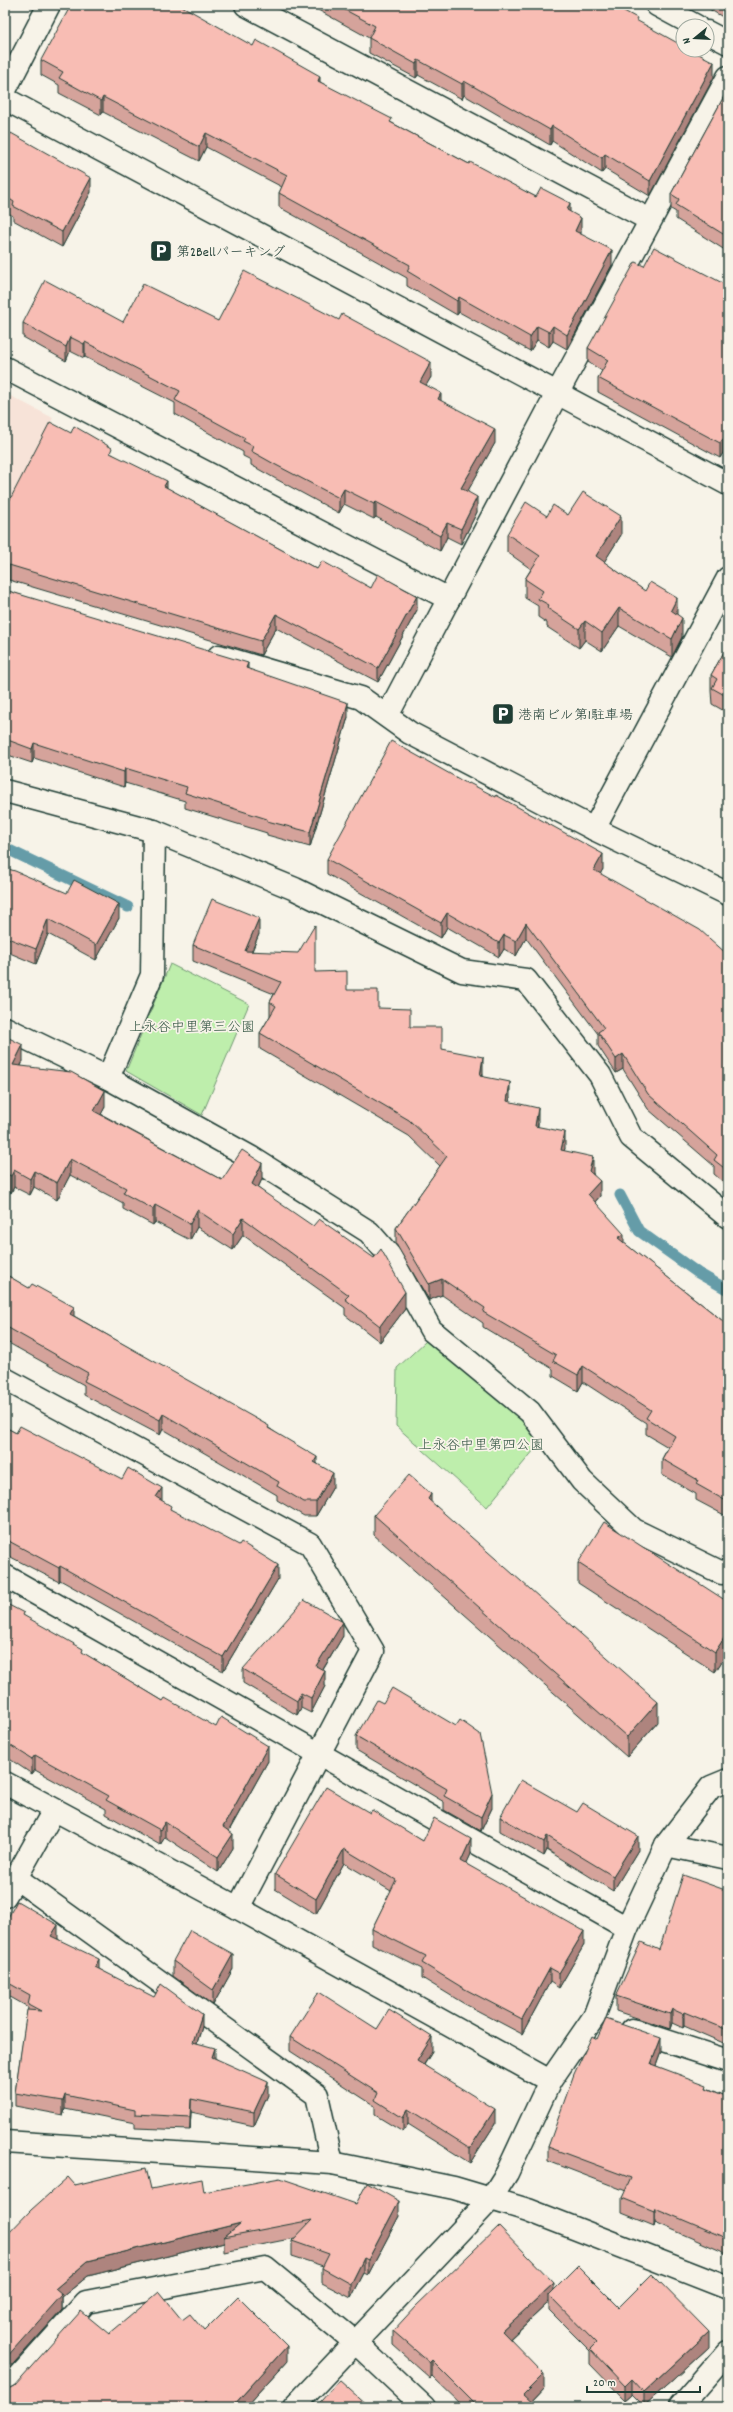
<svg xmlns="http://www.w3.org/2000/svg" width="733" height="2412" font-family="Dekko,'Klee One',sans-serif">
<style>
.built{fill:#f7e3d8}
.green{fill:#beeeac;stroke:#6e9670}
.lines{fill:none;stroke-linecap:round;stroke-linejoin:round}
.stream{stroke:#659ca8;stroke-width:11}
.street-casing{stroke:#1f3d34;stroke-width:25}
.secondary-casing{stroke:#1f3d34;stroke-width:25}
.street{stroke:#f7f3e8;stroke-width:22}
.secondary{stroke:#f7f3e8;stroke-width:22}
.wall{fill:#d5a39b;stroke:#1f3d34}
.shaded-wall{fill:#ae847e;stroke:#1f3d34}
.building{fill:#f8bdb4;stroke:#1f3d34}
.labels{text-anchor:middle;stroke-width:3.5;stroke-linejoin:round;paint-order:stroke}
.poi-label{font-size:14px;fill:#1f3d34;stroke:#f7f3e8;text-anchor:start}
.park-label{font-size:14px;fill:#375846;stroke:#f7f3e8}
</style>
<rect width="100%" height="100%" fill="#f7f3e8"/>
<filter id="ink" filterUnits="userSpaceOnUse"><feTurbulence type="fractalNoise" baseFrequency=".025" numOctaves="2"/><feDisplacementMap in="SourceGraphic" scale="8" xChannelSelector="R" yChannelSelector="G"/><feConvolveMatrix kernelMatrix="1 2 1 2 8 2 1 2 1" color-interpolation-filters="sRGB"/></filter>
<g filter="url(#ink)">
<polygon class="built" points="5,393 53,418 5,510"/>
<g class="green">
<polygon points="170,964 249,1004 202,1115 126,1071"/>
<polygon points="426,1341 528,1425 539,1444 487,1507 396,1426 397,1368"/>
</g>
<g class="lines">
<g class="stream">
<polyline points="5,848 128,907"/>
<polyline points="620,1195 639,1231 698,1273 728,1290"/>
</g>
<g class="street-casing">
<g id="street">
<polyline points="246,5 650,220"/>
<polyline points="657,5 696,26"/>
<polyline points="707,32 728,43"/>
<polyline points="5,90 49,5"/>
<polyline points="5,368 449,599"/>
<polyline points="219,656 361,698 410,733 594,829 728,894"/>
<polyline points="387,716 558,392 728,77"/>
<polyline points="5,791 154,831 295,889 462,971 526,980 600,1075 631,1137 728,1217"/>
<polyline points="5,1028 108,1078 252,1158 369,1232 390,1256 431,1330 530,1412 582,1481 634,1530 722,1573 728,1572"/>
<polyline points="108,1078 152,975 154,831"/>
<polyline points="5,1379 310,1544 373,1651 238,1908"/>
<polyline points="5,1576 627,1928"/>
<polyline points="666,1845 728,1858"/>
<polyline points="16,1878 54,1810"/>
<polyline points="5,1896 16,1878 317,2095 332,2163"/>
<polyline points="632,2030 728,2061"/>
<polyline points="550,2081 594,2017 627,1928 666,1845 711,1787 728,1780"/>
<polyline points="5,2392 86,2302 265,2268 355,2342 424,2407"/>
<polyline points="680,2407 728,2352"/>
</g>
</g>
<g class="secondary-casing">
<g id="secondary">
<polyline points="5,99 728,484"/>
<polyline points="594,829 728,578"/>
<polyline points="5,1783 238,1908 550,2081 507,2173 490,2200 294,2407"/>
<polyline points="5,2142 332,2163 454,2188 528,2210 728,2288"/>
</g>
</g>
<use href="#street" class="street"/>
<use href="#secondary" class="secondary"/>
</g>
<g class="wall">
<polygon points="309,5 591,5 595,7 637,21 714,77 650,196 605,169 602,173 552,141 550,145 464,95 462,99 418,75 416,78 369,53 369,38"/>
<polygon points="702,5 728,5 728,20"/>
<polygon points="253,46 320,82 392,123 469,164 536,197 570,212 581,232 581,234 612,265 567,349 553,341 549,347 537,340 530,351 459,312 457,315 407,286 407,278 279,207 279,193 282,187 206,147 199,161 103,112 101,115 59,93 59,85 41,75 41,60"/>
<polygon points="728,89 728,252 676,219 676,212 671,209 671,194"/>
<polygon points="5,143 91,192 62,247 13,220 13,216 5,211"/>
<polygon points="644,266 728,286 728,456 723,453 720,458 598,392 598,378 602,371 588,362 588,348"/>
<polygon points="218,321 431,377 426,385 441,401 495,443 467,492 477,512 461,544 447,537 440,551 376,517 374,519 344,504 339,513 276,479 251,465 251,460 243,456 243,452 175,414 175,403 85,357 84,358 70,351 66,361 23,337 23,323 123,322"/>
<polygon points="112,454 167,488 317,569 371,588 417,610 378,682 276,628 261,655 9,580 5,581 5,509"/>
<polygon points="568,515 621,535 604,562 677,614 682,637 672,657 619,626 602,651 585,640 579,648 547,627 547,623 538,617 538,606 525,598 525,579 531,569 507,552 507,534 547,516"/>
<polygon points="5,590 248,669 348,717 310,847 267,835 267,833 185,808 185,801 125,783 124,787 34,758 32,763 5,754"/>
<polygon points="728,645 728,718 726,717 726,712 712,704 711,691 711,675"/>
<polygon points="327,859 603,869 600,874 728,955 728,1186 714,1174 714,1166 648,1109 623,1069 616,1073 598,1046 598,1034 526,938 516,956 504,949 499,957 447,927 441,938 327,874"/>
<polygon points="5,868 119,918 96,960 48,934 36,964 5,951"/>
<polygon points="259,934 252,951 315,972 410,1027 442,1049 483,1073 483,1076 510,1097 509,1102 538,1123 538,1127 565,1148 564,1151 593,1173 600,1196 595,1202 624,1243 728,1325 728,1517 696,1500 696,1494 662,1475 662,1459 668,1447 646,1434 646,1423 583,1382 578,1391 553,1376 553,1369 483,1327 483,1323 442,1295 429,1300 396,1244 396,1228 440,1166 409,1136 260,1049 260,1033 270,1016 270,1002 274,994 193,961 193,945"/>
<polygon points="5,1036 23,1061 21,1066 105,1107 101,1114 222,1180 262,1179 258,1188 405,1309 380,1342 345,1315 345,1308 243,1235 233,1250 197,1227 190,1240 155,1222 153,1225 123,1209 123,1203 70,1175 57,1200 34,1187 30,1195 14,1187 11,1193 5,1190"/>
<polygon points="5,1274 74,1316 269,1428 317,1463 333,1487 316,1516 304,1516 277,1500 277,1495 163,1429 160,1435 84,1395 84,1385 5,1341"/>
<polygon points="5,1427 16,1433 162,1501 171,1510 278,1579 223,1671 60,1580 59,1582 5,1554"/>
<polygon points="374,1515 658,1722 627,1757 374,1535"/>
<polygon points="578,1563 728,1602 728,1652 715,1672 578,1583"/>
<polygon points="5,1603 24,1616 83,1653 163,1701 268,1761 229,1831 233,1848 218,1872 165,1837 160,1845 106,1814 106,1809 35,1770 32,1774 5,1756"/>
<polygon points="343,1636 323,1670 325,1686 311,1713 301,1708 297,1715 243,1683 243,1669"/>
<polygon points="356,1736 492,1808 481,1831 444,1810 444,1802 356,1750"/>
<polygon points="370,1813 423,1841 471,1854 466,1864 584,1945 559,1988 550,1982 522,2034 463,2003 422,1978 422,1969 372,1944 372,1929 391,1891 344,1863 316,1914 275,1889 275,1874"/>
<polygon points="500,1817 638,1850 613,1891 547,1850 544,1856 500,1831"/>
<polygon points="728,1891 728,2045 684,2026 683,2028 672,2023 670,2029 616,2011 616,1996 659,1950"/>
<polygon points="5,1923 58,1938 58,1939 99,1969 202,2027 197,2043 215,2058 268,2095 254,2126 191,2112 190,2130 135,2128 135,2123 65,2109 63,2115 15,2106 15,2093 28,2007 5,1994"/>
<polygon points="173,1961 233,1969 213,2005 173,1976"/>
<polygon points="377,2029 432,2052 424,2065 495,2124 470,2163 408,2124 403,2132 375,2115 375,2106 290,2051 290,2037"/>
<polygon points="597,2039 661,2052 656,2066 707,2088 728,2097 728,2256 721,2251 655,2222 654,2226 622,2213 622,2198 626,2191 548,2161 548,2147"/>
<polygon points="75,2185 204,2192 356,2204 399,2216 368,2275 364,2273 351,2298 322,2283 322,2268 323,2266 292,2256 292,2241 295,2238 224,2252 224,2242 88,2276 62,2297 62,2310 5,2373"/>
<polygon points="554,2290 619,2307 709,2347 644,2406 632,2394 625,2400 590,2364 590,2351 549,2310 549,2302 510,2339 544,2388 531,2402 536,2407 464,2407 432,2376 430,2378 393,2345 393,2331"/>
<polygon points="182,2320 204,2331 287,2361 245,2407 5,2407 8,2389 109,2334"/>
</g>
<g class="shaded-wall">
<polygon points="418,60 418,75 416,78 416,64"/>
<polygon points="714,62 714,77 650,196 650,181"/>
<polygon points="320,76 320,90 318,81"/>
<polygon points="464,81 464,95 462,99 462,84"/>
<polygon points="103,97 103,112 101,115 101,101"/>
<polygon points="552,126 552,141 550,145 550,130"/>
<polygon points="206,133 206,147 199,161 199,147"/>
<polygon points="605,154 605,169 602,173 602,158"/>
<polygon points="91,178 91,192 62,247 62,232"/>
<polygon points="570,203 570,218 567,210"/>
<polygon points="581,218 581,232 575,246 575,231"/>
<polygon points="612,250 612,265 567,349 567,335"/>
<polygon points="459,297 459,312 457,315 457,301"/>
<polygon points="537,326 537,340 530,351 530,337"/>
<polygon points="553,326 553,341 549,347 549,332"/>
<polygon points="70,337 70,351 66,361 66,347"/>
<polygon points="85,342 85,357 84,358 84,344"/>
<polygon points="431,362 431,377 420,396 420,382"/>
<polygon points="441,393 441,407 438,399"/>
<polygon points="495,429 495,443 461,503 461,488"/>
<polygon points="723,439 723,453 720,458 720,443"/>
<polygon points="167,481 167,495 164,486"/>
<polygon points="344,489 344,504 339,513 339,498"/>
<polygon points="477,497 477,512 461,544 461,529"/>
<polygon points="376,502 376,517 374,519 374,504"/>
<polygon points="621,516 621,535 596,575 596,556"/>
<polygon points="447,523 447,537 440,551 440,536"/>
<polygon points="9,565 9,580 5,581 5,566"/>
<polygon points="417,596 417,610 378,682 378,668"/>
<polygon points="677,598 677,617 671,610"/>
<polygon points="619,608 619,626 602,651 602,633"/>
<polygon points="276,614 276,628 261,655 261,641"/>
<polygon points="682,618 682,637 672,657 672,639"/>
<polygon points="585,621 585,640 579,648 579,629"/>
<polygon points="248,663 248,678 246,668"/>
<polygon points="348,703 348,717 310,847 310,832"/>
<polygon points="34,743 34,758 32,763 32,749"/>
<polygon points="125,768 125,783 124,787 124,772"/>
<polygon points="603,854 603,869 594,885 594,870"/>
<polygon points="119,904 119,918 96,960 96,945"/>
<polygon points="447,913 447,927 441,938 441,923"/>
<polygon points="259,918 259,934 245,967 245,951"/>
<polygon points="48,919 48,934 36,964 36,949"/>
<polygon points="526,923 526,938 516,956 516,941"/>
<polygon points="504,935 504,949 499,957 499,943"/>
<polygon points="23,1045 23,1061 13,1081 13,1065"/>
<polygon points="623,1054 623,1069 616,1073 616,1059"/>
<polygon points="483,1057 483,1073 480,1092 480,1076"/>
<polygon points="510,1082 510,1097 507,1117 507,1101"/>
<polygon points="105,1091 105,1107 94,1127 94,1111"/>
<polygon points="538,1108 538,1123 535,1142 535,1126"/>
<polygon points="565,1132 565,1148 561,1166 561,1150"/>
<polygon points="593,1157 593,1173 589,1187 589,1171"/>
<polygon points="70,1159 70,1175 57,1200 57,1183"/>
<polygon points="262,1163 262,1179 252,1200 252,1184"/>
<polygon points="14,1170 14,1187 11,1193 11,1176"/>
<polygon points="34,1171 34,1187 30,1195 30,1179"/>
<polygon points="600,1181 600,1196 588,1210 588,1194"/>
<polygon points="155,1205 155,1222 153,1225 153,1209"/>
<polygon points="197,1210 197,1227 190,1240 190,1224"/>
<polygon points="243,1218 243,1235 233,1250 233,1234"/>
<polygon points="624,1234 624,1250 618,1238"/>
<polygon points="442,1279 442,1295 429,1300 429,1284"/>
<polygon points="405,1292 405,1309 380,1342 380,1326"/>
<polygon points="74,1307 74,1322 70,1314"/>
<polygon points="583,1366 583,1382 578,1391 578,1375"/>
<polygon points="163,1414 163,1429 160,1435 160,1420"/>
<polygon points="317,1457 317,1471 314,1462"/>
<polygon points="333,1473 333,1487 316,1516 316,1502"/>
<polygon points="162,1488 162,1502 156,1497"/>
<polygon points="431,1494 431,1515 428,1499"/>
<polygon points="278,1565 278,1579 223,1671 223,1657"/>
<polygon points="60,1566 60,1580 59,1582 59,1568"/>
<polygon points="343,1622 343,1636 316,1681 316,1666"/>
<polygon points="728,1632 728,1652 715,1672 715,1652"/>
<polygon points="325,1671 325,1686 311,1713 311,1698"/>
<polygon points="301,1693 301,1708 297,1715 297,1701"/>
<polygon points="658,1702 658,1722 627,1757 627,1737"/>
<polygon points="268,1746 268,1761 223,1841 223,1827"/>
<polygon points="35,1755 35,1770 32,1774 32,1759"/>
<polygon points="492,1793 492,1808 481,1831 481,1817"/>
<polygon points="165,1822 165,1837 160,1845 160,1830"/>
<polygon points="233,1834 233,1848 218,1872 218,1857"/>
<polygon points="547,1836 547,1850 544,1856 544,1842"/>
<polygon points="638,1836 638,1850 613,1891 613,1876"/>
<polygon points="471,1839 471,1854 461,1876 461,1861"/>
<polygon points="344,1849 344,1863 316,1914 316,1899"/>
<polygon points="58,1925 58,1938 51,1949 51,1936"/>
<polygon points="584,1931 584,1945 559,1988 559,1973"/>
<polygon points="233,1954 233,1969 213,2005 213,1990"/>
<polygon points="99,1959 99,1972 95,1967"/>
<polygon points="550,1968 550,1982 522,2034 522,2019"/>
<polygon points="672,2009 672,2023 670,2029 670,2014"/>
<polygon points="684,2012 684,2026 683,2028 683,2014"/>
<polygon points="202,2014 202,2027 193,2055 193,2042"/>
<polygon points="432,2037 432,2052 417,2075 417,2061"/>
<polygon points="661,2038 661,2052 651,2079 651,2064"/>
<polygon points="215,2048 215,2062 212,2057"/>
<polygon points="268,2082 268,2095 254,2126 254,2112"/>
<polygon points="65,2095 65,2109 63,2115 63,2101"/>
<polygon points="191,2099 191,2112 190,2130 190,2117"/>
<polygon points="408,2109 408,2124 403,2132 403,2118"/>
<polygon points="495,2109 495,2124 470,2163 470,2148"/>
<polygon points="399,2201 399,2216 368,2275 368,2260"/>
<polygon points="655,2208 655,2222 654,2226 654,2211"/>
<polygon points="241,2223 224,2237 224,2242 88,2276 62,2297 62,2310 5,2373 5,2359 55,2289 88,2261"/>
<polygon points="364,2258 364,2273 351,2298 351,2284"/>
<polygon points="554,2283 554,2297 549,2295 549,2302 502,2346 502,2331"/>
<polygon points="709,2332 709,2347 644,2406 644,2392"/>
<polygon points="287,2346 287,2361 245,2407 232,2407"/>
<polygon points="432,2361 432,2376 430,2378 430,2363"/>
<polygon points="544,2374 544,2388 526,2407 523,2395"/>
<polygon points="632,2379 632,2394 625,2400 625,2386"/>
<polygon points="206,2401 206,2407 200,2407"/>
</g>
<g class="building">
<polygon points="71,5 180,5 253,46 256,40 320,76 318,81 392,119 390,122 469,164 470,162 536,197 541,188 570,203 567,210 581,218 575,231 612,250 567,335 553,326 549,332 537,326 530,337 459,297 457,301 407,271 410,265 279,193 287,175 206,133 199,147 103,97 101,101 59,78 63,72 41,60"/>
<polygon points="336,5 591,5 595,7 596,5 613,5 637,18 636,20 683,46 683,50 691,50 714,62 650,181 605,154 602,158 552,126 550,130 464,81 462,84 418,60 416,64 369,38 375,26"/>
<polygon points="728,89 728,237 676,205 679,199 671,194"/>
<polygon points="11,133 91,178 62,232 13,206 14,202 5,196 5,193 6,191 5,190 5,143"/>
<polygon points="654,247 728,286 728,442 723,439 720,443 598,378 608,360 588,348 635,262 644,266"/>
<polygon points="244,271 339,320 342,314 431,362 420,382 441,393 438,399 495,429 461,488 477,497 461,529 447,523 440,536 376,502 374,504 344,489 339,498 276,465 251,451 253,446 243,441 245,438 175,400 180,391 85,342 84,344 70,337 66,347 23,323 45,280 123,322 143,284 218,321"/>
<polygon points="50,422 71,433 74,426 112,448 110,453 167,481 164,486 317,569 322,561 371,588 378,574 417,596 378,668 276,614 261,641 9,565 5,566 5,509"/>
<polygon points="583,492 621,516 596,556 645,591 650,582 677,598 671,610 682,618 672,639 619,608 602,633 585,621 579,629 547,608 549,605 538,599 543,591 525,579 540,556 507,534 526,502 547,516 553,505 568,515"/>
<polygon points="5,590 248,663 246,668 348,703 310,832 267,821 267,819 185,793 187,787 125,768 124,772 34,743 32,749 5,739"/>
<polygon points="728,645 728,697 712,688 717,679 711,675"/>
<polygon points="391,741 468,784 469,783 496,797 496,795 603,854 594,870 700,930 728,955 728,1171 714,1160 717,1155 648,1094 623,1054 616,1059 598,1032 604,1028 526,923 516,941 504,935 499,943 447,913 441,923 327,859"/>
<polygon points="5,868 15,871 67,893 74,880 119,904 96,945 48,919 36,949 5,937"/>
<polygon points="212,899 259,918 245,951 298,953 315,925 315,972 347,971 347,990 378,990 378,1008 410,1009 410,1027 442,1027 442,1049 483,1057 480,1076 510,1082 507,1101 538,1108 535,1126 565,1132 561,1150 593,1157 589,1171 600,1181 588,1194 624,1234 618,1238 728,1325 728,1502 696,1484 698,1480 662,1459 675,1436 646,1418 651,1410 583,1366 578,1375 553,1361 556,1355 483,1312 485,1308 442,1279 429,1284 396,1228 447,1156 409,1120 260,1033 276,1006 270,1002 281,982 193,945"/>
<polygon points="5,1036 23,1045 13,1065 71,1072 105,1091 94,1111 222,1180 242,1150 262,1163 252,1184 313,1226 319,1219 374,1258 381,1249 405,1292 380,1326 345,1299 349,1295 243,1218 233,1234 197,1210 190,1224 155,1205 153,1209 123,1193 126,1188 70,1159 57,1183 34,1171 30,1179 14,1170 11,1176 5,1173"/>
<polygon points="5,1274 29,1288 32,1284 74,1307 70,1314 269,1426 268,1428 317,1457 314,1462 333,1473 316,1502 304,1502 277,1486 279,1482 163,1414 160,1420 84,1381 88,1373 5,1326"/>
<polygon points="20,1426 122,1479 128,1468 162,1488 156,1497 171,1506 170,1509 239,1545 241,1542 278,1565 223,1657 60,1566 59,1568 5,1539 5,1427 16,1433"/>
<polygon points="409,1475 431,1494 428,1499 658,1702 627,1737 374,1515"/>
<polygon points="604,1522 728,1602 728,1632 715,1652 578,1563"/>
<polygon points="304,1600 343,1622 316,1666 325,1671 311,1698 301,1693 297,1701 243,1669"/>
<polygon points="5,1603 24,1613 23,1615 83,1649 82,1652 163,1701 165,1698 216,1727 221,1717 268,1746 223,1827 233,1834 218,1857 165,1822 160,1830 106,1800 109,1796 35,1755 32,1759 5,1742"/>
<polygon points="392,1688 456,1726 460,1720 480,1734 492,1793 481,1817 444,1796 447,1789 356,1736 377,1700 383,1703"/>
<polygon points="521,1780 577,1812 583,1803 638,1836 613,1876 547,1836 544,1842 500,1817"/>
<polygon points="326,1787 370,1813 372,1810 423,1841 434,1818 471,1839 461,1861 584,1931 559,1973 550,1968 522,2019 463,1988 422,1963 426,1956 372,1929 396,1880 344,1849 316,1899 275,1874"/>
<polygon points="683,1875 728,1891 728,2030 684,2012 683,2014 672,2009 670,2014 616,1996 641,1942 659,1950"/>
<polygon points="17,1901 58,1925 51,1936 99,1959 95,1967 154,1997 161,1984 202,2014 193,2042 215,2048 212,2057 268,2082 254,2112 191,2099 190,2117 135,2114 135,2110 65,2095 63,2101 15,2093 27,2010 41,2011 28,2004 30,1995 5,1981 5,1923"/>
<polygon points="190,1930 233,1954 213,1990 173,1961"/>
<polygon points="319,1992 377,2029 389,2010 432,2037 417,2061 495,2109 470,2148 408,2109 403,2118 375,2100 378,2093 290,2037"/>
<polygon points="606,2019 661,2038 651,2064 707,2085 706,2088 728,2097 728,2242 721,2236 655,2208 654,2211 622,2198 631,2178 548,2147 574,2074 592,2036 597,2039"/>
<polygon points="146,2168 151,2189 202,2179 204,2192 280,2178 356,2204 367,2183 399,2201 368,2260 364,2258 351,2284 322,2268 329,2254 292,2241 312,2220 224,2237 241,2223 88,2261 55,2289 62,2295 5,2359 5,2237 31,2210 68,2177 75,2185"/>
<polygon points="499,2226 554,2283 502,2331 544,2374 523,2395 536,2407 478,2407 432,2361 430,2363 393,2331 415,2307"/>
<polygon points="578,2266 619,2307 652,2274 709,2332 644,2392 632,2379 625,2386 590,2349 596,2343 549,2295"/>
<polygon points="159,2292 182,2320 190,2314 204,2331 238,2297 287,2346 232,2407 213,2407 206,2401 200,2407 5,2407 5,2389 8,2389 14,2386 81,2311 109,2334"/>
<polygon points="339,2380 369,2407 316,2407"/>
</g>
</g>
<defs>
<g id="parking-square" transform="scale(1.15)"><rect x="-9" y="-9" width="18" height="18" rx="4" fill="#1f3d34" stroke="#f7f3e8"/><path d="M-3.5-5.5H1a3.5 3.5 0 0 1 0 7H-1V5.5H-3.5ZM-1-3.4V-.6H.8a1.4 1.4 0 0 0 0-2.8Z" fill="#fff"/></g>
</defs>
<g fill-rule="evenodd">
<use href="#parking-square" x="161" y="251"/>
<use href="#parking-square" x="503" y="714"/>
</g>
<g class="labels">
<g class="poi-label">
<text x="176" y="256">第2Bellパーキング</text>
<text x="518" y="719">港南ビル第1駐車場</text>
</g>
<g class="park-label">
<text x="192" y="1031">上永谷中里第三公園</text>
<text x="481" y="1449">上永谷中里第四公園</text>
</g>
</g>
<rect width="733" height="2412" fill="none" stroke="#f7f3e8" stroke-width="20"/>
<rect x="10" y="10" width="713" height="2392" fill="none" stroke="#1f3d34" stroke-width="1.5" filter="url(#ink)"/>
<g transform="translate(695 38) rotate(252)"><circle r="19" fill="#f7f3e8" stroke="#a1aaa0"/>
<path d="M0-3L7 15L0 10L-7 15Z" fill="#1f3d34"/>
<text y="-6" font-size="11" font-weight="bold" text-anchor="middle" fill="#1f3d34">N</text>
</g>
<path d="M587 2386v6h113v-6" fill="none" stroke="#1f3d34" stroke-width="2"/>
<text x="593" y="2386" font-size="12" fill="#1f3d34" stroke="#f7f3e8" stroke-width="3" paint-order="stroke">20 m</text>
</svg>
